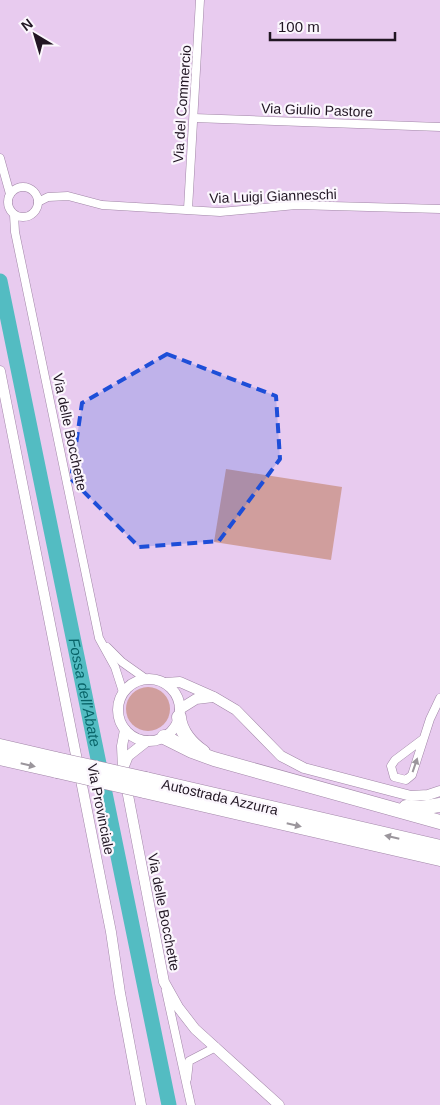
<svg xmlns="http://www.w3.org/2000/svg" width="440" height="1105" font-family="Helvetica,sans-serif">
<style>
.green{fill:#d09e9d}
.lines{fill:none;stroke-linecap:round;stroke-linejoin:round}
.river{stroke:#53bcc2;stroke-width:15}
.street-casing{stroke:#a186a7;stroke-width:9}
.secondary-casing{stroke:#a186a7;stroke-width:11}
.highway-casing{stroke:#a186a7;stroke-width:15}
.street{stroke:#fff;stroke-width:8}
.secondary{stroke:#fff;stroke-width:10}
.highway{stroke:#fff;stroke-width:14}
.highway-bridge-casing{stroke:#a186a7;stroke-width:15;stroke-linecap:butt}
.highway-bridge{stroke:#fff;stroke-width:14}
.oneway{fill:#9b969c}
.marked{fill:#1d4ed8;fill-opacity:0.2;stroke:#1d4ed8;stroke-width:4;stroke-dasharray:10 6;stroke-linejoin:round}
.labels{text-anchor:middle;stroke-width:4.5;stroke-linejoin:round;paint-order:stroke}
.street-label{font-size:14px;fill:#211623;stroke:#fbf6fd}
.water-label{font-size:15px;font-style:italic;fill:#086468;stroke:#fbf6fd}
</style>
<rect width="100%" height="100%" fill="#e8cbef"/>
<g class="green">
<polygon points="226,469 342,487 331,560 214,542"/>
<circle cx="148" cy="709" r="22"/>
</g>
<g class="lines">
<path class="river" id="s1" d="M 0,281 L 169,1105"/>
<g class="street-casing">
<g id="street">
<polyline points="194,118 440,127"/>
<polyline points="0,158 10,194"/>
<circle cx="23" cy="202" r="15"/>
<polyline points="38,202 48,197 68,196 102,205 220,212 296,205 440,209"/>
<polyline points="188,209 200,0"/>
<polyline points="14,215 15,232 99,638 115,667 123,692"/>
<polyline points="107,647 122,662 146,679"/>
<polyline points="423,739 395,760 391,766 394,777 406,780 412,775 430,719 440,698"/>
<polyline points="166,991 191,1105"/>
<polyline points="187,1079 189,1061 216,1047"/>
</g>
</g>
<g class="secondary-casing">
<g id="secondary">
<polyline points="0,371 111,932 120,993 141,1105"/>
<circle cx="149" cy="710" r="31"/>
<polyline points="165,683 180,682 214,697 236,710 281,756 304,768 411,796 428,795 440,791"/>
<polyline points="180,709 196,699 213,697"/>
<polyline points="125,730 122,746 123,769 164,982 178,1007 195,1029 279,1105"/>
<polyline points="124,766 128,756 147,741"/>
</g>
</g>
<g class="highway-casing">
<g id="highway">
<path d="M 179,717 C 180,731 191,744 203,752"/>
<polyline points="164,737 192,751 214,759 440,822"/>
<polyline points="0,746 56,759"/>
<polyline points="0,758 57,771"/>
<polyline points="146,779 440,847"/>
<polyline points="144,791 440,859"/>
<polyline points="406,807 421,808 440,805"/>
</g>
</g>
<use href="#street" class="street"/>
<use href="#secondary" class="secondary"/>
<use href="#highway" class="highway"/>
<g class="highway-bridge-casing">
<g id="highway-bridge">
<polyline points="56,759 146,779"/>
<polyline points="57,771 144,791"/>
</g>
</g>
<use href="#highway-bridge" class="highway-bridge"/>
</g>
<defs><path id="oneway-solid" d="M-6-.8H1V-3.2L6.5 0L1 3.2V.8H-6Z" transform="scale(1.25)"/></defs>
<g class="oneway">
<use href="#oneway-solid" transform="translate(28 765) rotate(13)"/>
<use href="#oneway-solid" transform="translate(415 765) rotate(-71)"/>
<use href="#oneway-solid" transform="translate(294 825) rotate(13)"/>
<use href="#oneway-solid" transform="translate(392 837) rotate(-167)"/>
</g>
<path class="marked" d="M 167,354 L 276,396 L 280,459 L 219,541 L 139,547 L 71,479 L 82,403 Z"/>
<g class="labels">
<g class="street-label">
<text transform="translate(182 104) rotate(-86)" y="5">Via del Commercio</text>
<text transform="translate(317 110) rotate(2)" y="5">Via Giulio Pastore</text>
<text transform="translate(273 196) rotate(-2)" y="5">Via Luigi Gianneschi</text>
<text transform="translate(70 432) rotate(78)" y="5">Via delle Bocchette</text>
<text transform="translate(220 797) rotate(13)" y="5">Autostrada Azzurra</text>
<text transform="translate(101 809) rotate(79)" y="5">Via Provinciale</text>
<text transform="translate(164 912) rotate(79)" y="5">Via delle Bocchette</text>
</g>
<g class="water-label">
<text dy="5" stroke="none"><textPath href="#s1" startOffset="420">Fossa dell'Abate</textPath></text>
</g>
</g>
<g transform="translate(35 35) rotate(322)" stroke="#fbf6fd" stroke-width="4" paint-order="stroke">
<path d="M0-4L9 19L0 12L-9 19Z" fill="#211623"/>
<text y="-8" font-size="14" font-weight="bold" text-anchor="middle" fill="#211623">N</text>
</g>
<path d="M270 32v8h125v-8" fill="none" stroke="#211623" stroke-width="2.5"/>
<text x="278" y="32" font-size="15" fill="#211623" stroke="#fbf6fd" stroke-width="4" paint-order="stroke">100 m</text>
</svg>
